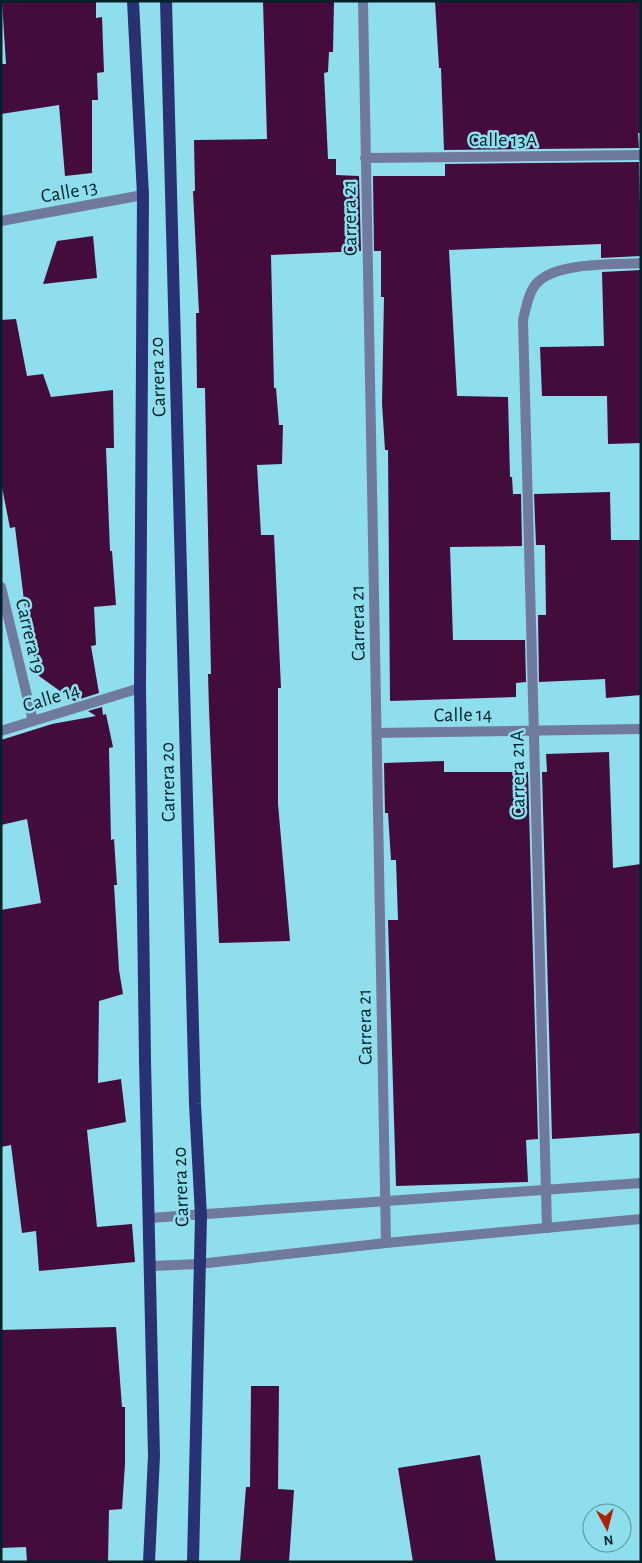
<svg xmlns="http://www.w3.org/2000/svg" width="642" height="1563" font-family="'Alegreya Sans',sans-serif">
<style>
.building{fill:#430c3d}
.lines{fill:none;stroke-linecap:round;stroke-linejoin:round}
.street{stroke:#707a9f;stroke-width:10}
.primary{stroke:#283272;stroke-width:12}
.labels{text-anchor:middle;stroke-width:5;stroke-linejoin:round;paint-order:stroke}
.street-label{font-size:20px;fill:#002228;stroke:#8fdeee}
</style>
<rect width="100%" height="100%" fill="#8fdeee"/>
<g class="building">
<polygon points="2,1 96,1 96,18 102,17 104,72 97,73 98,100 92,100 92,173 65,176 59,105 1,114 1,64 6,64"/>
<polygon points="263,1 334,1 333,52 329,52 328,72 324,73 328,159 336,159 336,175 359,176 361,251 271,255 274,388 276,388 279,425 283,425 282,464 257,465 261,535 274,535 281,688 278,688 278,804 290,941 219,943 209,709 208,674 211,674 205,388 197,388 196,313 199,313 193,191 195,191 194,140 267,139"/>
<polygon points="435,1 641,1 641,133 638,133 639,148 444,150 441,68 439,68"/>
<polygon points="639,162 641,256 601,258 601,244 449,250 457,396 508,397 510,477 512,477 513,494 521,494 522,546 450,547 453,640 525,640 526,682 516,683 516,697 390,701 388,450 385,450 382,403 384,297 381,297 381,251 374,251 373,176 445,176 445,164"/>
<polygon points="93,236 97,278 43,284 57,241"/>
<polygon points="641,270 641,443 608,444 607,396 542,396 540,347 604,346 602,272"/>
<polygon points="16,319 27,376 43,374 51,397 113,390 114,448 106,448 110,551 112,551 116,605 94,607 96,645 91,646 99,693 74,701 39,676 28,633 15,527 10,528 1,482 1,320"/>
<polygon points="610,492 611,540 641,540 641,695 606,698 605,679 539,682 538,615 546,615 545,545 536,545 534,494"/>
<polygon points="102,707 103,715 106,714 113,747 109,748 111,840 114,839 117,885 114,885 119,970 123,994 99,1001 98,1083 121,1079 126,1122 87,1130 97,1227 132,1224 135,1262 39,1271 36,1231 22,1233 11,1145 1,1147 1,910 41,903 27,819 1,825 1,740 52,724 96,716 88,711"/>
<polygon points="609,752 613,868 641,864 641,1133 552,1139 542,772 547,772 546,754"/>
<polygon points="444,761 444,772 528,772 538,1139 526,1140 528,1182 396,1186 388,920 398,920 396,860 391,860 388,813 385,813 384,763"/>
<polygon points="116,1327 122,1407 125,1407 125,1464 122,1509 109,1510 108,1562 27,1562 26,1547 1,1548 1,1330"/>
<polygon points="251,1386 279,1386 278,1489 294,1490 289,1562 240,1562 246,1487 250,1487"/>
<polygon points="480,1455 496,1562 413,1562 398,1468"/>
</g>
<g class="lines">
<g class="street">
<polyline points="363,1 386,1243"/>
<polyline points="365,158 641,155"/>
<polyline points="1,221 143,195"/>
<polyline points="1,587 33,721"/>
<polyline points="1,731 140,688"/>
<polyline points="377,733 641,729"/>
<polyline points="150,1218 641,1183"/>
<path d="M 547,1228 L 523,320 C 526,308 529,289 539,281 C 561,262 613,265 641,263"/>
<polyline points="152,1266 199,1264 386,1243 641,1219"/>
</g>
<g class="primary">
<polyline points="133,1 143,195 140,688 145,1060 154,1456 149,1562"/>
<polyline points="166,1 195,1104 201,1216 193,1562"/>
</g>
</g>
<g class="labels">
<g class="street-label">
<text x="503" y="146">Calle 13A</text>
<text transform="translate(69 191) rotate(-10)" y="7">Calle 13</text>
<text transform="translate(349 218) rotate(-91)" y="7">Carrera 21</text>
<text transform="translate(157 377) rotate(-92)" y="7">Carrera 20</text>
<text transform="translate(357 623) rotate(-91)" y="7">Carrera 21</text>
<text transform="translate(31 636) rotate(77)" y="7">Carrera 19</text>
<text transform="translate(51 697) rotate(-17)" y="7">Calle 14</text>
<text transform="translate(463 714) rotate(-1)" y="7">Calle 14</text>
<text transform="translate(517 774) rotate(-91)" y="7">Carrera 21A</text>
<text transform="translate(167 782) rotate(-91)" y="7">Carrera 20</text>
<text transform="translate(364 1027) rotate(-91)" y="7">Carrera 21</text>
<text transform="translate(180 1187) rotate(-92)" y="7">Carrera 20</text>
</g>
</g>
<rect width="642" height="1563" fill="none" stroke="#002228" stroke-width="5"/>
<g transform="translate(607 1528) rotate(173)"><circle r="24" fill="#8fdeee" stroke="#56939f"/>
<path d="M0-4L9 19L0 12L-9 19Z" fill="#ae2000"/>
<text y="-8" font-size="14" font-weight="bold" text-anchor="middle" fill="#002228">N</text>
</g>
</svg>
